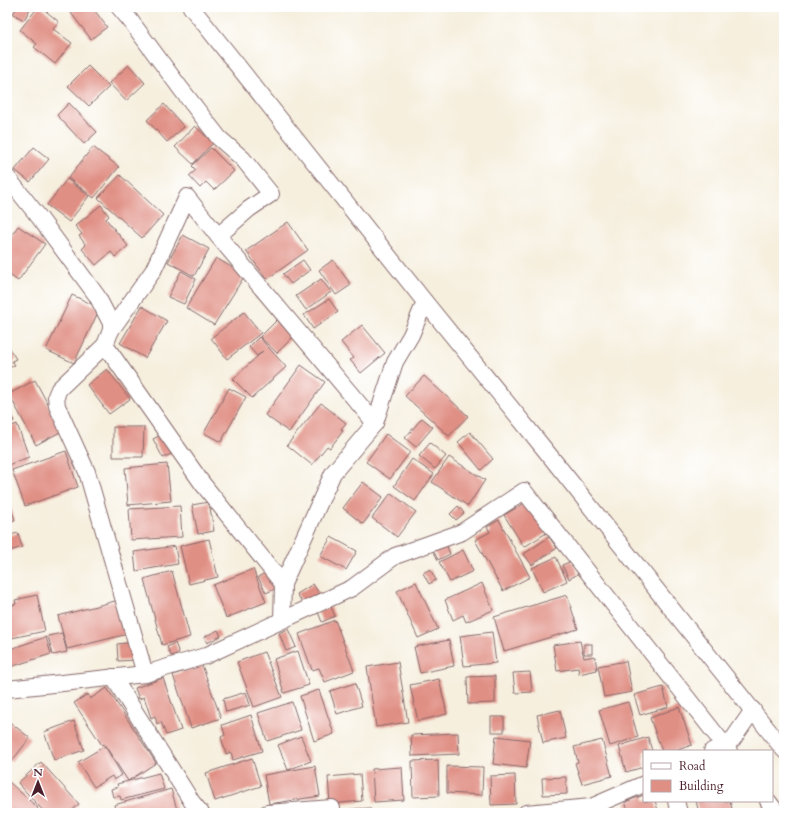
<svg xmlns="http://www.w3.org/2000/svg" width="791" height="820" font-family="Cardo,serif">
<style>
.building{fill:#e08f84}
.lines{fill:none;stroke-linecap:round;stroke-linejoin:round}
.street-casing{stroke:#86686a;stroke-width:18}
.street{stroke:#fff;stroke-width:16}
</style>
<rect width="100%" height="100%" fill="#fff"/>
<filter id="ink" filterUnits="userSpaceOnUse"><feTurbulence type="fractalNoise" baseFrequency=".025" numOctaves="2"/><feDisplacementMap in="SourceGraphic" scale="8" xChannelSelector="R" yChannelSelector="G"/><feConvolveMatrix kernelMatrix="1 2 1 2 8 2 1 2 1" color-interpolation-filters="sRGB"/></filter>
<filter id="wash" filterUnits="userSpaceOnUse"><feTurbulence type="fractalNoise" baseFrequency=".012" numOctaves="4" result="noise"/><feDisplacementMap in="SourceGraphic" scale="16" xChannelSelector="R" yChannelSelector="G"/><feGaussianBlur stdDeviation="0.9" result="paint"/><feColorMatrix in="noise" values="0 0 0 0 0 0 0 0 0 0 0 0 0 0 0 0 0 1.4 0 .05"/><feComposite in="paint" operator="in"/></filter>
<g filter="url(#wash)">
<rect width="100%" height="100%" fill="#f6efde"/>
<g id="blocks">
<g class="building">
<polygon points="17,7 31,7 24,20 13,14"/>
<polygon points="38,7 41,7 59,22 53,29 72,43 55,64 34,47 37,44 20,30"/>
<polygon points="79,7 92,7 107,27 91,39 71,13"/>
<polygon points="129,65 145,83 126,101 109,83"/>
<polygon points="88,66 109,87 89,106 68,86"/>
<polygon points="69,103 97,132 84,144 57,115"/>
<polygon points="164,104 184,127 167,142 147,120"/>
<polygon points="195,126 213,143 193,164 175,147"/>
<polygon points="34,147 49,159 30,182 15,170"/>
<polygon points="93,147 119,167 94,198 68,178"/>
<polygon points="211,148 234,171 214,190 206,182 200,188 189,176 196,170 192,166"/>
<polygon points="120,175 163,215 142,238 98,198"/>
<polygon points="67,179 89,196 69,222 47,205"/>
<polygon points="101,205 109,216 106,219 128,246 115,257 111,252 96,265 82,249 86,245 79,236 82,234 75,226"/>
<polygon points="288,222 308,250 267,279 246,251"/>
<polygon points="18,226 45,244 18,281 7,273 7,242"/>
<polygon points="183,235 209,249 194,276 168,262"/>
<polygon points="216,258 245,275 214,325 186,308"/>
<polygon points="303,260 310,270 291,284 283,274"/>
<polygon points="333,260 351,285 336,295 319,270"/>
<polygon points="181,271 196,279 184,304 168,297"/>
<polygon points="321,279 331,292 306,310 296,296"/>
<polygon points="72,295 100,308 74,363 46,350"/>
<polygon points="329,299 338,312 313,329 304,315"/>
<polygon points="142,306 167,321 145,358 120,343"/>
<polygon points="244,312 261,333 227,359 211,338"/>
<polygon points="278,319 295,335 277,353 260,337"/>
<polygon points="362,325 385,353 361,373 350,360 354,358 341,342"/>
<polygon points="259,337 286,367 252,398 233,379 263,351 257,356 249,347"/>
<polygon points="7,345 16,359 12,361 15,365 7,369"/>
<polygon points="301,365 325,382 289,432 265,415"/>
<polygon points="107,369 130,399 109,414 87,385"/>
<polygon points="424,376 468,416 449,436 405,396"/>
<polygon points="35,380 62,431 36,445 9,394"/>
<polygon points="229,388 246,397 221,442 204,433"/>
<polygon points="321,403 346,423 341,429 343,431 330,448 327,446 312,465 287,445"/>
<polygon points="7,407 14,421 7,424"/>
<polygon points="422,418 433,427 416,447 405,438"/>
<polygon points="17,424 29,457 8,465 7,428"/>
<polygon points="113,427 144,427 143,457 113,457"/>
<polygon points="470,432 493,459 481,470 458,442"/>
<polygon points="165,433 175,452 163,458 153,439"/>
<polygon points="386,434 410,452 390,479 366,462"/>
<polygon points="430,443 446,456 435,469 419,456"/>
<polygon points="66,451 78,487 25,506 12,470"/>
<polygon points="449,457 485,480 468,506 432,482"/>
<polygon points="412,459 434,474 415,501 394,486"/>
<polygon points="167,464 171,501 128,505 125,468"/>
<polygon points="363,482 383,497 363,524 343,508"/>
<polygon points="391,493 416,512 397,537 372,518"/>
<polygon points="7,496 15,520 7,522"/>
<polygon points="528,501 548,532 524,547 504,515"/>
<polygon points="209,502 214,531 198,534 192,505"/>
<polygon points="180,506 182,537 131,540 129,509"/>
<polygon points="458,506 464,513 456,520 450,514"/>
<polygon points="499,520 530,577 503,591 475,540 490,532 487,527"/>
<polygon points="18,533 22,547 7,552 7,536"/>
<polygon points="331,537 357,551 346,570 320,556"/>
<polygon points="549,537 557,548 532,565 524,554"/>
<polygon points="209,539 218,577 189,584 180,546"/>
<polygon points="446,544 450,554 438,560 433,550"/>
<polygon points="175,546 178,564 136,571 134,552"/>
<polygon points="463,550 473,571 450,582 439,562"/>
<polygon points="556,557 567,581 543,592 532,568"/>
<polygon points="572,561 578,574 569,579 562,565"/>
<polygon points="253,569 266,602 226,618 213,585"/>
<polygon points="430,569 436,580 429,584 423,573"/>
<polygon points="172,571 190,637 162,645 144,579"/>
<polygon points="268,571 277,588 266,593 258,577"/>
<polygon points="416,582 438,629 418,638 397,591"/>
<polygon points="482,583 493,610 466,622 463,615 453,620 445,600"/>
<polygon points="313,584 320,595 304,605 297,594"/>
<polygon points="37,595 45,631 7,639 7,606 16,604 15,600"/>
<polygon points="567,595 578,629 504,651 494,617"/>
<polygon points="119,600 128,634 67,649 58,616"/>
<polygon points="331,607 335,616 322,622 318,612"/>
<polygon points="335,620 354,671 325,682 319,668 312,670 299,634"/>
<polygon points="288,629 296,647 286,651 279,633"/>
<polygon points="218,630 221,636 207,643 204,637"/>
<polygon points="492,632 496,663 464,666 460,636"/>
<polygon points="62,633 67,652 53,655 48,636"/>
<polygon points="46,637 51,654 7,668 7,650"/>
<polygon points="449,640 454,666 420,673 414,647"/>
<polygon points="580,641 584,658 595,656 597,670 579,674 578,668 557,671 553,645"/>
<polygon points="135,642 136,660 118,661 117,644"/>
<polygon points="175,643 179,653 171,656 167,647"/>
<rect x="584" y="644" width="8" height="10"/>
<polygon points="298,651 309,685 284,693 274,659"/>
<polygon points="264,652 282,697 254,707 237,662"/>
<polygon points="626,661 632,692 604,697 598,666"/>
<polygon points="398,662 408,722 376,727 367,667"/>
<polygon points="202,665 221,718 191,728 173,675"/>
<polygon points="530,672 532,692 515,693 513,673"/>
<polygon points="495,676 495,703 468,704 467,677"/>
<polygon points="163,678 181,730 166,735 161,722 157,724 155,716 151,718 144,697 139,699 135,688"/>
<polygon points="439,679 447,714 418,721 410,685"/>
<polygon points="355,683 362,706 337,714 330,691"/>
<polygon points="663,687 668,707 640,715 634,695"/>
<polygon points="107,688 156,763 128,781 104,744 102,745 74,703 88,694 90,699"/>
<polygon points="319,690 334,734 314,741 300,696"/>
<polygon points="246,692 250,705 226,712 223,699"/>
<polygon points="292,702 301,730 267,741 258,713"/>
<polygon points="628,702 638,737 610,746 599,710"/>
<polygon points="679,707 692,745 675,751 662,751 650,718"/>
<polygon points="560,710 566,738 543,743 537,715"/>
<polygon points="251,715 262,751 233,760 231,752 226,754 221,737 225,735 222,725"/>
<rect x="491" y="717" width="13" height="15"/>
<polygon points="7,720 30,738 11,762 7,759"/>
<polygon points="74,721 84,750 54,760 44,732"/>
<polygon points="458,733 459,754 412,756 411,735"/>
<polygon points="301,736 311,761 288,770 278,745"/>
<polygon points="496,736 530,740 526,768 493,764"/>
<polygon points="648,737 652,751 644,751 644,767 626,772 619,746"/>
<polygon points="602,740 612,776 582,784 575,763 578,762 574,747"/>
<polygon points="105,746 122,775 114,780 112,776 94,787 78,762"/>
<polygon points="252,758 261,786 215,801 206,773"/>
<polygon points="438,760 439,796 413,797 412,761"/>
<polygon points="41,762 79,804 69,813 45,813 18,783"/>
<polygon points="315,766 320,796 269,804 264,775"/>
<polygon points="447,766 483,767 482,795 447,793"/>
<polygon points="402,767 404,800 374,802 372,769"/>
<polygon points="159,773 164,789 121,800 120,796 113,797 111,789 118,787 117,784"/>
<polygon points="360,774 362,801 330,804 328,777"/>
<polygon points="515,775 516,804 491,805 490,776"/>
<polygon points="566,777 567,794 543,795 542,778"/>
<polygon points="8,781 38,808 33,813 7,813"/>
<polygon points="171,789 178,813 116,813 114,805"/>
<polygon points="644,795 644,801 655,801 659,813 629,813 625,802"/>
<polygon points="696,801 730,801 733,813 699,813"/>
<polygon points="370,808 370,813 341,813 341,810"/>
</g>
</g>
</g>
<g filter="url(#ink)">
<use href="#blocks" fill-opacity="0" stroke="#86686a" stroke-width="1"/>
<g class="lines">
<g class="street-casing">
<g id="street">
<polyline points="119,7 130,20 181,89 219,138 243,159 271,194 249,209 218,236 375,423"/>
<polyline points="191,7 425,302 546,451 784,750"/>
<polyline points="7,177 39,217 97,296 111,323 111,330 105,345 202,483 283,584"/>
<polyline points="111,330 153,271 187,197 218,236"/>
<polyline points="105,345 59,389 56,396 57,406 87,472 145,674"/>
<polyline points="282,620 283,584 333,473 375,423 395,362 411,335 425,302"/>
<polyline points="113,677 192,802 201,813"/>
<polyline points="7,689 145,674 205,656 352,588 395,556 462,532 524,491 729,751"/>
<polyline points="712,751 733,739 753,710"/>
<polyline points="676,801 679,813"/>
<polyline points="768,801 777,813"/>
<polyline points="267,813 332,808"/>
<polyline points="526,813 591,807 644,784"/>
</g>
</g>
<use href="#street" class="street"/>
</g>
</g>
<rect width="791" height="820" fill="none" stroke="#fff" stroke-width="24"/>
<rect x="643" y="750" width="130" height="52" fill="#ffffff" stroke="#b7a5aa"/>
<rect x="651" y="763" width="20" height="6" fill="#ffffff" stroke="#b7a5aa"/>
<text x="679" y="770" font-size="12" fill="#4a1f2b">Road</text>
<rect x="651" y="780" width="20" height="12" fill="#e08f84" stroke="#b7a5aa"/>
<text x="679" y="790" font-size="12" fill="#4a1f2b">Building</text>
<g transform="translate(38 782)" stroke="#ffffff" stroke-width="3" paint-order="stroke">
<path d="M0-3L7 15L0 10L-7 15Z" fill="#4a1f2b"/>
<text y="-6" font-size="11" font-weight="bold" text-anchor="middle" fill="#4a1f2b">N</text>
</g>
</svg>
